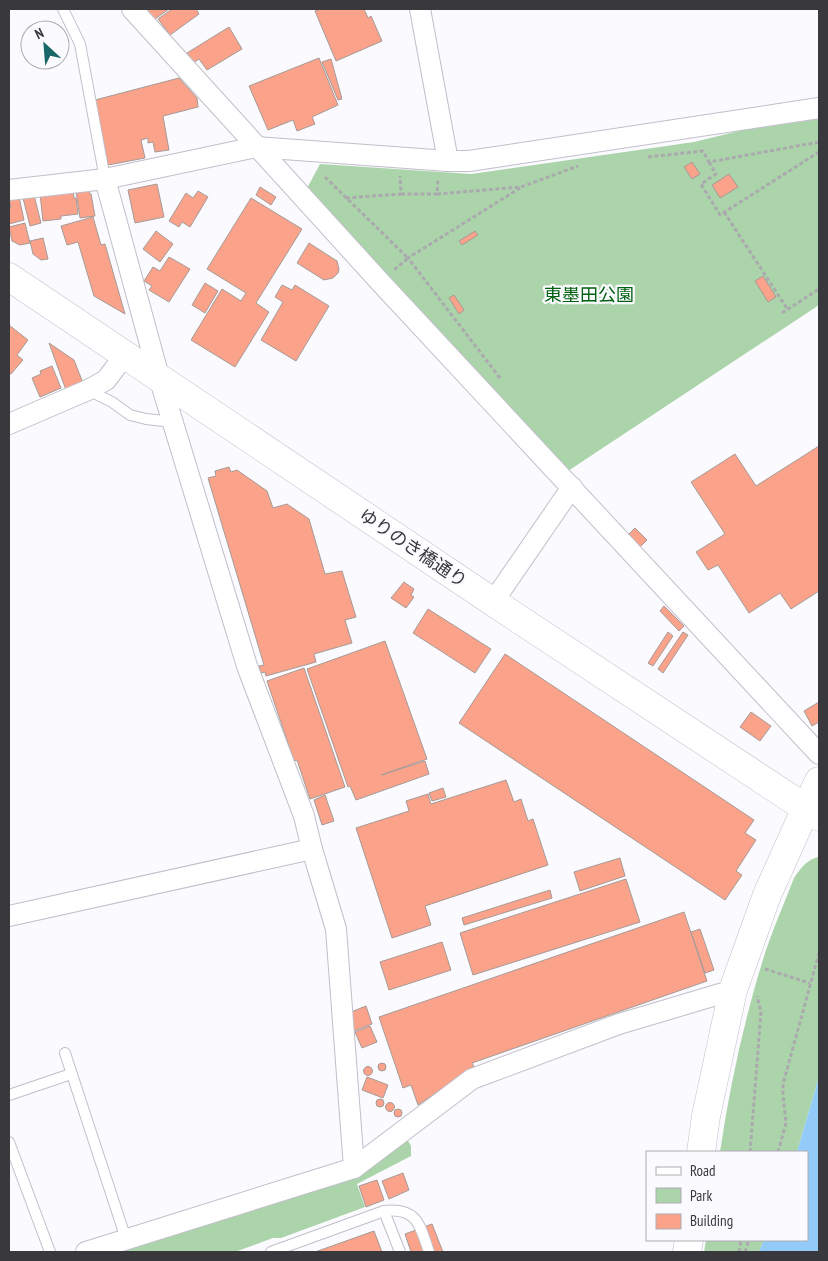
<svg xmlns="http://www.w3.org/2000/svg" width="828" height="1261" font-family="'PT Sans Narrow','Noto Sans JP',sans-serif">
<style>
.green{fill:#acd4ab}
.water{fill:#92caf8}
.building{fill:#faa38a;stroke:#a59a97}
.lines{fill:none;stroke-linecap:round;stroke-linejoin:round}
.lane-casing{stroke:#c1bfc9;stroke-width:12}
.street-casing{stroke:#c1bfc9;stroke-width:22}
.secondary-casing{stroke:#c1bfc9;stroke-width:29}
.path{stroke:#aaa9ad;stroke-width:3;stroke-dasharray:4 2.5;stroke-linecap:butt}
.lane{stroke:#fff;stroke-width:10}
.street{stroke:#fff;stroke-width:20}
.secondary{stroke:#fff;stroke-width:28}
.labels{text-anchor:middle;stroke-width:4.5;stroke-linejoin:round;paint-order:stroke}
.park-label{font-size:18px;fill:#006210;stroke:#fbfafe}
.street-label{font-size:18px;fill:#39383c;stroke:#fbfafe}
</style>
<rect width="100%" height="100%" fill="#fbfafe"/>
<g class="green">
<polygon points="819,119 819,305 568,471 305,192 320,164 471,174 694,142 743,130"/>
<path d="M 819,857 L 819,1077 L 797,1152 L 720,1152 C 730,1084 745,1016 766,950 C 774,926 785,902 794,878 C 801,868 807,859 819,857 Z"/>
<polygon points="407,1139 411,1146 411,1156 357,1184 365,1207 281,1238 273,1238 235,1252 117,1252 355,1178"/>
<polygon points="706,1240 764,1240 759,1252 704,1252"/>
</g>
<polygon class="water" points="819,1077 819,1252 759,1252 764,1240 807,1240 807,1152 797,1152"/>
<g class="building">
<polygon points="146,9 169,9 155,19"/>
<polygon points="172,9 196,9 199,14 170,35 158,19"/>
<polygon points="321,9 364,9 368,18 371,16 382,41 336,61 315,11"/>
<polygon points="229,27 242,49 207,70 199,59 193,63 187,53"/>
<polygon points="319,58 338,105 312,117 315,124 297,131 293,120 268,130 249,86"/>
<polygon points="331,59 342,99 338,100 322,62"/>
<polygon points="179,78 197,98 198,107 163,116 169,150 155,152 153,142 148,143 148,138 141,140 145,158 108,165 95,100"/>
<polygon points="692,162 700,174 692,179 684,167"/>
<polygon points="729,174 738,187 720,198 712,185"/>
<polygon points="157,184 164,217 135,223 128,190"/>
<polygon points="260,187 276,197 271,205 256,195"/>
<polygon points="73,190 74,198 76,198 78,214 61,216 61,219 43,221 40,194"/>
<polygon points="86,190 91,194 95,216 80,218 76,191"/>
<polygon points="198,191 208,197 190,227 182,222 179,227 169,221 186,193 193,198"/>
<polygon points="34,195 41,223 30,226 23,198"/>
<polygon points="19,197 24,220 9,224 9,208 11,208 9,200"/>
<polygon points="251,198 302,229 256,303 269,312 235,367 191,340 222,289 241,301 246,293 207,269"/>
<polygon points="93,217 101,245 105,244 125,314 94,296 78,242 67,245 61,226"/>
<polygon points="25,223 30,243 20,245 12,241 9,227"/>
<polygon points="156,231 173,244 160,262 143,249"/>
<polygon points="475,231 478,235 462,245 459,241"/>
<polygon points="43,238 48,259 41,260 33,254 30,241"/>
<polygon points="309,243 337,261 339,269 338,273 333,278 324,280 297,263"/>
<polygon points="169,257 190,269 169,302 149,290 152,286 144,281 153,267 160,271"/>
<polygon points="763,276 776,297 768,302 755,281"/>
<polygon points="205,283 218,291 205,313 192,305"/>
<polygon points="282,285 292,290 295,285 329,306 296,361 261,340 283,302 275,297"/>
<polygon points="454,295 464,310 459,314 449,298"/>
<polygon points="9,325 28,340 17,355 23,360 11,374 9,373"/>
<polygon points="49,343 74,360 83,383 66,390"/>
<polygon points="52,366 61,388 40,397 32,378 41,374 40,371"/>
<polygon points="819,446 819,591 791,609 780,593 749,613 718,565 708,570 696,552 725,534 691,482 735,454 756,486"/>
<polygon points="229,467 231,472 237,470 267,491 273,508 287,504 309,519 325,574 342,571 356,617 345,620 352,643 314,654 316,662 266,676 265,672 261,673 259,666 264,665 208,478 216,476 215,471"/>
<polygon points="635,528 647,540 640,547 629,534"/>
<polygon points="404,582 414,589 411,595 414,597 406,608 391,598"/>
<polygon points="664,606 684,626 679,631 660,611"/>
<polygon points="428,609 491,649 475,673 413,633"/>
<polygon points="668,632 673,636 653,666 648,663"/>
<polygon points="683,632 688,635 663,673 658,669"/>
<polygon points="385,641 427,759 381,775 425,761 429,774 356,800 350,786 348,787 307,669"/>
<polygon points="505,654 754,820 745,833 756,840 736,871 742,875 725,900 459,723"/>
<polygon points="304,668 345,787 310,799 297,760 294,761 267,681"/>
<polygon points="819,702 819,722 812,726 804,711"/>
<polygon points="751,712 771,726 760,741 740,727"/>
<polygon points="506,780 514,802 521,799 528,821 533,819 548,865 425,906 431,925 392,938 356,828 409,811 406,801 428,794 431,804"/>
<polygon points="443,788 446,797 432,801 429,793"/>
<polygon points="325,795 334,821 322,825 314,800"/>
<polygon points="620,858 625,876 580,891 574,872"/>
<polygon points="626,879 640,922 473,975 460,933"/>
<polygon points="550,890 552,898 464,925 462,918"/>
<polygon points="684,912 707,981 472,1063 474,1067 418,1105 411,1085 403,1088 379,1017"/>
<polygon points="700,929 714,970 705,973 691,932"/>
<polygon points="442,942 451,970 389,990 380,962"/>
<polygon points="366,1006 372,1024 351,1032 351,1012"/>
<polygon points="370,1026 377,1042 362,1048 355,1032"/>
<circle cx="382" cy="1067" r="4"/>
<circle cx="368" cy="1071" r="4.5"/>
<polygon points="367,1077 388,1085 383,1098 362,1090"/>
<circle cx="380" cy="1103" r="4"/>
<circle cx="390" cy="1107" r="4.5"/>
<circle cx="398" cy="1113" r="4"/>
<polygon points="403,1173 409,1190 389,1199 382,1181"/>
<polygon points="377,1180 384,1200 366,1207 359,1186"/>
<polygon points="432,1224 443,1252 411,1252 405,1234"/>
<polygon points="374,1231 382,1252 315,1252"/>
</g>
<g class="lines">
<g class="lane-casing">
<g id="lane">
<polyline points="63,9 80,44 105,179"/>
<polyline points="88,390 112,402 130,415 146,419 173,422"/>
<polyline points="65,1053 126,1239"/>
<polyline points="9,1095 71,1074"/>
<polyline points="9,1142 50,1252"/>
<path d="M 384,1211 C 418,1207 420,1226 429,1252"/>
<polyline points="271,1252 384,1211 400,1252"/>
</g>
</g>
<g class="street-casing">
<g id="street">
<polyline points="132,9 381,283 819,754"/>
<polyline points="420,9 448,161"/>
<polyline points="105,179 159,377 247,666 304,816 312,849 336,929 354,1168"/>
<polyline points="9,190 105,179 256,147 448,161 469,161 819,108"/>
<polyline points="9,424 88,390 106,380 125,355"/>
<polyline points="493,602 572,487"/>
<polyline points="9,916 312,849"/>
<polyline points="86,1252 354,1168 472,1079 619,1024 733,990"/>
</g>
</g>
<g class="secondary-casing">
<g id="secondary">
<polyline points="9,277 493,602 819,817"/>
<polyline points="701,1152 706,1116 733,990 767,895 806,808 819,781"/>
<polyline points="687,1252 689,1240"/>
</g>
</g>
<g class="path">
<polyline points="648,157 703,151 709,162 819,142"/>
<polyline points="709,162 716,174 701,184 720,215 819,152"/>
<polyline points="325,177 408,258 394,270"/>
<polyline points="401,194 437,194 438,179"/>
<polyline points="437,194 521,187 578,166"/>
<polyline points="346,198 401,194 400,176"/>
<polyline points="724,212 788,310"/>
<polyline points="782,313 819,289"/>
<polyline points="500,378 408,258 520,188"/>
<polyline points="765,969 810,983"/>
<polyline points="750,1152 761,1012 757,996"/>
<polyline points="778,1152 786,1123 783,1095 783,1084 819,953"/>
<polyline points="739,1252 741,1240"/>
<polyline points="745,1252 749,1240"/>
</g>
<use href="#lane" class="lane"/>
<use href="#street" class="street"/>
<use href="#secondary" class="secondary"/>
</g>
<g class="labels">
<g class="park-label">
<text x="589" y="301">東墨田公園</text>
</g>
<g class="street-label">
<text transform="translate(413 548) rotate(34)" y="6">ゆりのき橋通り</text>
</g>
</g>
<rect width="828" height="1261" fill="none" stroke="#39383c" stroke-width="20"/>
<rect x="646" y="1151" width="162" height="90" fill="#fbfafe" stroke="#adacb0"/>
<rect x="656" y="1167" width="25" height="8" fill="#ffffff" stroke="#adacb0"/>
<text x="690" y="1176" font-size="15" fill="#39383c">Road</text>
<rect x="656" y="1188" width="25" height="15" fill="#acd4ab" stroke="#adacb0"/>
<text x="690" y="1201" font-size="15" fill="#39383c">Park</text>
<rect x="656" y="1214" width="25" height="15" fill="#faa38a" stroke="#adacb0"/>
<text x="690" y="1226" font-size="15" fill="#39383c">Building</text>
<g transform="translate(45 45) rotate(334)"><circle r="24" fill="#fbfafe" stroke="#adacb0"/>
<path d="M0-4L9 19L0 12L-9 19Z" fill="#196769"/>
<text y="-8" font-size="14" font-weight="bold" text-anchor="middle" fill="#39383c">N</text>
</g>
</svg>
